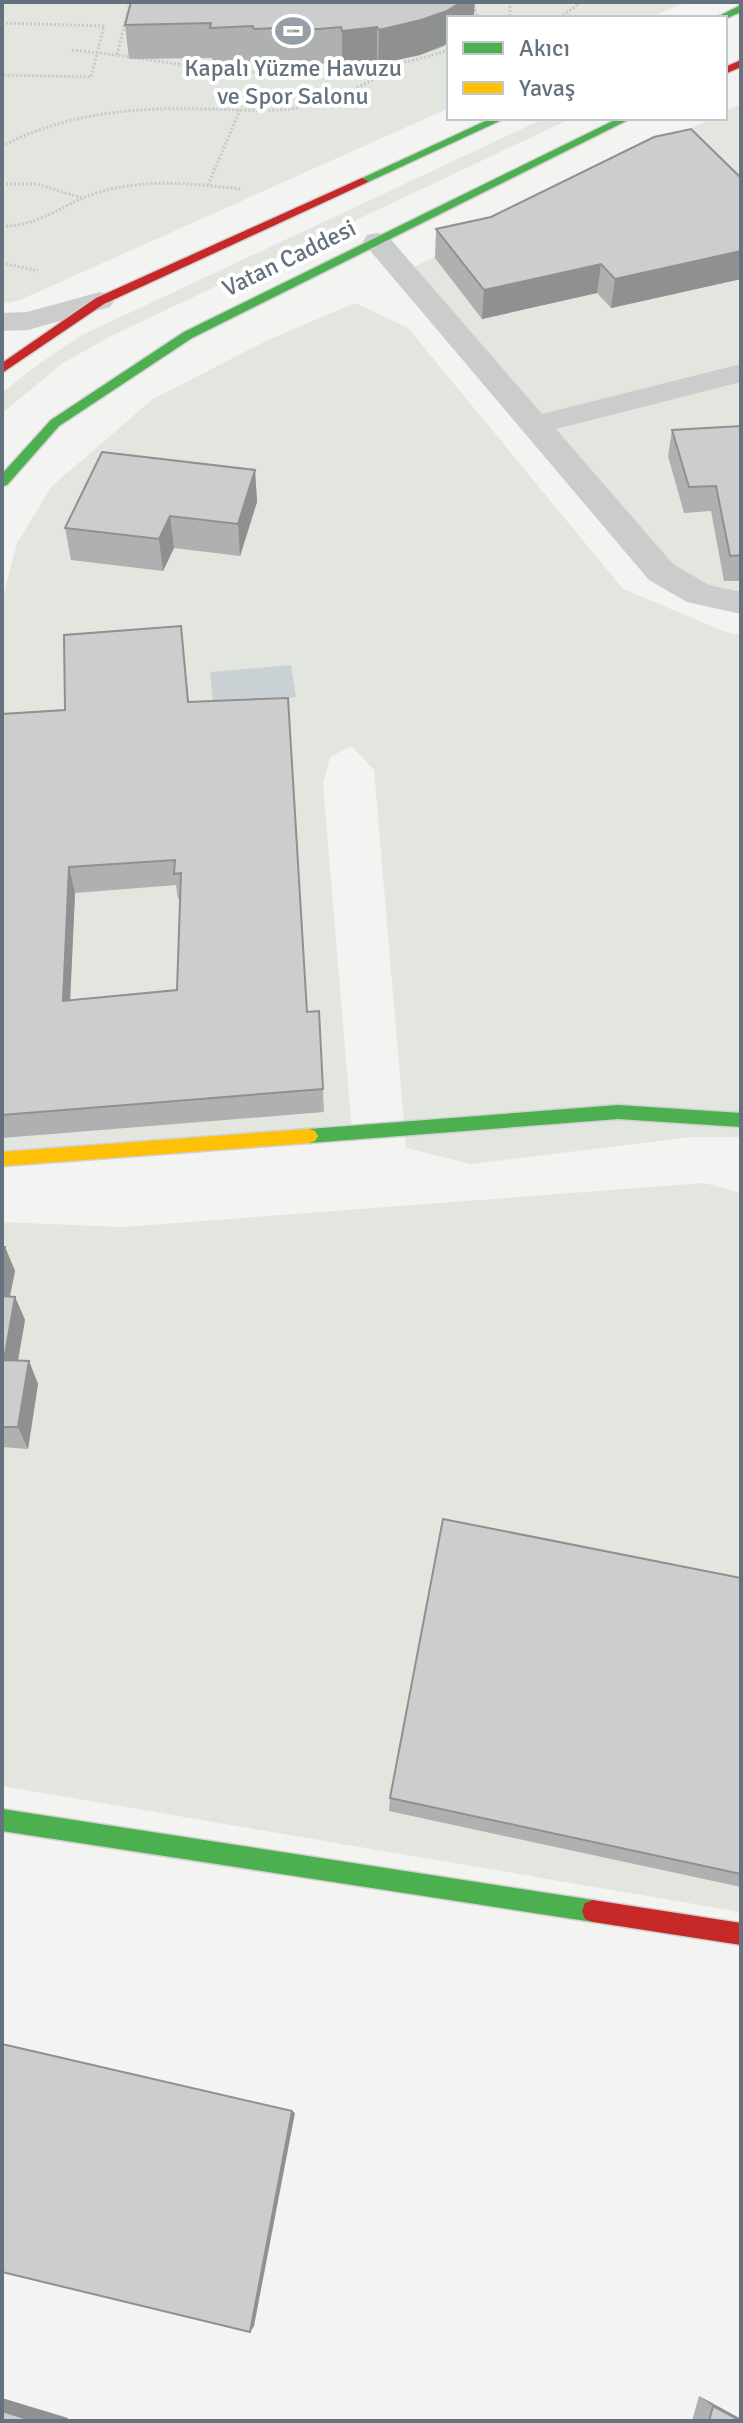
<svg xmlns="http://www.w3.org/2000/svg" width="743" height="2423" font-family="Signika,sans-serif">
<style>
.green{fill:#e2e6df}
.water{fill:#cad1d4}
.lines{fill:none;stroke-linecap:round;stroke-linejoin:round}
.fast-casing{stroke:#d0d1d0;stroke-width:3}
.slow-casing{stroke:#d0d1d0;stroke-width:3}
.jam-casing{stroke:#d0d1d0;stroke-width:3}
.path{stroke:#c8c9c9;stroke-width:3;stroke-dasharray:2 2;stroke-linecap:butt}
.street{fill:#cbcccc;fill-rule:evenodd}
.fast{fill:#4caf50;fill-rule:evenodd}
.slow{fill:#ffc107;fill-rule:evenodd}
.jam{fill:#c62828;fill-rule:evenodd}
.wall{fill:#afb0b0;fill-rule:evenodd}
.shaded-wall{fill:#8f9090}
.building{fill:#cccdcd;stroke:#8f9090;stroke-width:2;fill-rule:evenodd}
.labels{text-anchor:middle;stroke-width:8;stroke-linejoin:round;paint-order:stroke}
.far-poi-label{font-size:24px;fill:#647280;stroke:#fff}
.far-street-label{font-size:24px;fill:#647280;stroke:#fff}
</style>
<rect width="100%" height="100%" fill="#f3f3f1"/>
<g class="green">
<polygon points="2,2 685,2 649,18 449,18 449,108 20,300 2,304"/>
<polygon points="741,104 741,603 699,594 404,272 712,118 725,118 725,112"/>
<polygon points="545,118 572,118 111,336 63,363 2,413 2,393 29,371 82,335"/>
<polygon points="355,303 408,328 623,589 726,632 741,635 741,1137 691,1137 471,1164 406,1148 374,770 351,746 330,757 323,785 352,1132 2,1159 2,601 17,543 52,486 153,399 268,340"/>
<polygon points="704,1183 741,1193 741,1912 2,1786 2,1222 123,1227"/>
</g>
<polygon class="water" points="291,665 296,697 213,704 210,672"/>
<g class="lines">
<g class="fast-casing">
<g id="fast">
<polygon points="741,5 741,12 725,19 715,18"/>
<polygon points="492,118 506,118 366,183 356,181"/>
<polygon points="619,118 632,118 192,338 59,426 7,485 2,486 2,474 51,420 184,332"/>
<polygon points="618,1105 741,1113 741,1127 618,1119 309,1143 303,1141 300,1136 303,1131 309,1129"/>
<polygon points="2,1809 593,1900 601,1903 604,1911 601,1919 593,1922 2,1831"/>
</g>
</g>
<g class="slow-casing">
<polygon id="slow" points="309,1129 315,1131 318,1136 315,1141 309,1143 2,1166 2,1152"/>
</g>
<g class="jam-casing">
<g id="jam">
<polygon points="741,60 741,67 725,74 725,67"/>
<polygon points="362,178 368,181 366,183 104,304 2,373 2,363 96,298"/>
<polygon points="593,1900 741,1923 741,1945 593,1922 585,1919 582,1911 585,1903"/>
</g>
</g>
<g class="path">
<path d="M 130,2 L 117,55 C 235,73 333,88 449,50"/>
<polyline points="472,2 478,18"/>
<polyline points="510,2 510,18"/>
<polyline points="560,18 581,2"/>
<polyline points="2,23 104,26 91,77 2,75"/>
<polyline points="72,50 117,55"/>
<path d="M 2,146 C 66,113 134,107 205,109 C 236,109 267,113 297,108 C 332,102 364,86 393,67"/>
<polyline points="2,184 37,184 82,198"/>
<polyline points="208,185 240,110"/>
<path d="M 2,226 C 41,227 64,202 100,192 C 145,178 195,184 241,189"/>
<polyline points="2,263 38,271"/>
</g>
<g class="street">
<polygon points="377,233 387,235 542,414 741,364 741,382 556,429 673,564 709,585 741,592 741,614 687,602 649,580 367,247 363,241 367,235"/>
<polygon points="100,292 110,295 114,301 110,307 28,330 2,331 2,313 27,312"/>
</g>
<use href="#fast" class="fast"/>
<use href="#slow" class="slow"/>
<use href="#jam" class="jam"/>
</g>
<g class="wall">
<polygon points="474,14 472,18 449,18 445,46 420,55 378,64 377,62 342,66 342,62 296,66 296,62 256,64 255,61 212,63 212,58 129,59 125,25"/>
<polygon points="741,178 741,279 611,308 597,293 482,319 435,258 436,229"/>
<polygon points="741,426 741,581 724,581 711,511 684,513 668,456 672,430"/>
<polygon points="255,470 257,502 240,556 174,548 163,571 71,560 65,528"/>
<path d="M 181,626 L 189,702 L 307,1012 L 319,1011 L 324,1112 L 2,1138 L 2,714 L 65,710 ZM 176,885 L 178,899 L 180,899 L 177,990 L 70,1000 L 75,893 Z"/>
<polygon points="2,1247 5,1247 15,1271 10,1296 15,1297 25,1320 18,1361 29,1361 38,1384 28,1449 2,1447"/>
<polygon points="741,1578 741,1887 389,1811 390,1798"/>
<polygon points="699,2396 741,2419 741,2421 692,2421"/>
</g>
<g class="shaded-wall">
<polygon points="461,2 475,2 474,14 472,18 449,18 449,43 420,55 378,64 379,30"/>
<polygon points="377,27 377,62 342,66 342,31"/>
<polygon points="741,251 741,279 611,308 615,279"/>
<polygon points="601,264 597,293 482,319 484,290"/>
<polygon points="255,470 257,502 240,556 238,524"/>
<polygon points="170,516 174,548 163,571 159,539"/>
<polygon points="69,867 75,893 69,1025 63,1001"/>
<polygon points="5,1247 15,1271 5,1319 2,1311 2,1262"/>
<polygon points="15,1297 25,1320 14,1382 4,1360"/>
<polygon points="29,1361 38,1384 28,1449 18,1427"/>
<polygon points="292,2111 295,2113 254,2326 250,2332"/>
<polygon points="699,2396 741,2419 741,2421 713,2406"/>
<polygon points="2,2398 68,2418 67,2421 34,2421 2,2411"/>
</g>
<g class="building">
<polygon points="131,2 461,2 447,11 421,20 379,30 377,27 342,31 341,27 295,31 295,27 254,29 253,26 210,28 211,23 125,25"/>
<polygon points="691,129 741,178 741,251 615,279 601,264 484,290 436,229 491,217 654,137"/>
<polygon points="741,426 741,555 730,556 716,486 689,487 672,430"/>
<polygon points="102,452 255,470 238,524 170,516 159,539 65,528"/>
<path d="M 181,626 L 188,702 L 288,698 L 307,1012 L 319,1011 L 323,1089 L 2,1115 L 2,714 L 65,710 L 64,635 ZM 175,860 L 174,874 L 181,873 L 177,990 L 63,1001 L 69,867 Z"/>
<polygon points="2,1247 5,1247 2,1262"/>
<polygon points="2,1296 15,1297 4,1360 29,1361 18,1427 2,1427"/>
<polygon points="443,1519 741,1578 741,1874 390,1798"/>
<polygon points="2,2044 292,2111 250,2332 2,2272"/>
<polygon points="713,2406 741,2421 709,2421"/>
<polygon points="2,2411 34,2421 2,2421"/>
</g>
<defs>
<g id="stadium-bare" transform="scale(2.76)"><path d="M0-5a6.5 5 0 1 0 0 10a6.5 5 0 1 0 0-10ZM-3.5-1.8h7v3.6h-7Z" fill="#969fa8" stroke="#fff" stroke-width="2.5" paint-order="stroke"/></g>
</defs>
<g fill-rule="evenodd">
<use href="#stadium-bare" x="293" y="31"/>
</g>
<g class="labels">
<g class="far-poi-label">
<text x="293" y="76">Kapalı Yüzme Havuzu<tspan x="293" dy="28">ve Spor Salonu</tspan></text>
</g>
<g class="far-street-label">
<text transform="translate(289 258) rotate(-26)" y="8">Vatan Caddesi</text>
</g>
</g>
<rect width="743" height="2423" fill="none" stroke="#647280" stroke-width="8"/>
<rect x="447" y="16" width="280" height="104" fill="#ffffff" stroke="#c1c7cc" stroke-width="2"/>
<rect x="463" y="42" width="40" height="12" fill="#4caf50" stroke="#c1c7cc" stroke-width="2"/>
<text x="519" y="56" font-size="24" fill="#647280">Akıcı</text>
<rect x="463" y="82" width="40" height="12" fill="#ffc107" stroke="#c1c7cc" stroke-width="2"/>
<text x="519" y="96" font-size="24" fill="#647280">Yavaş</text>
</svg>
